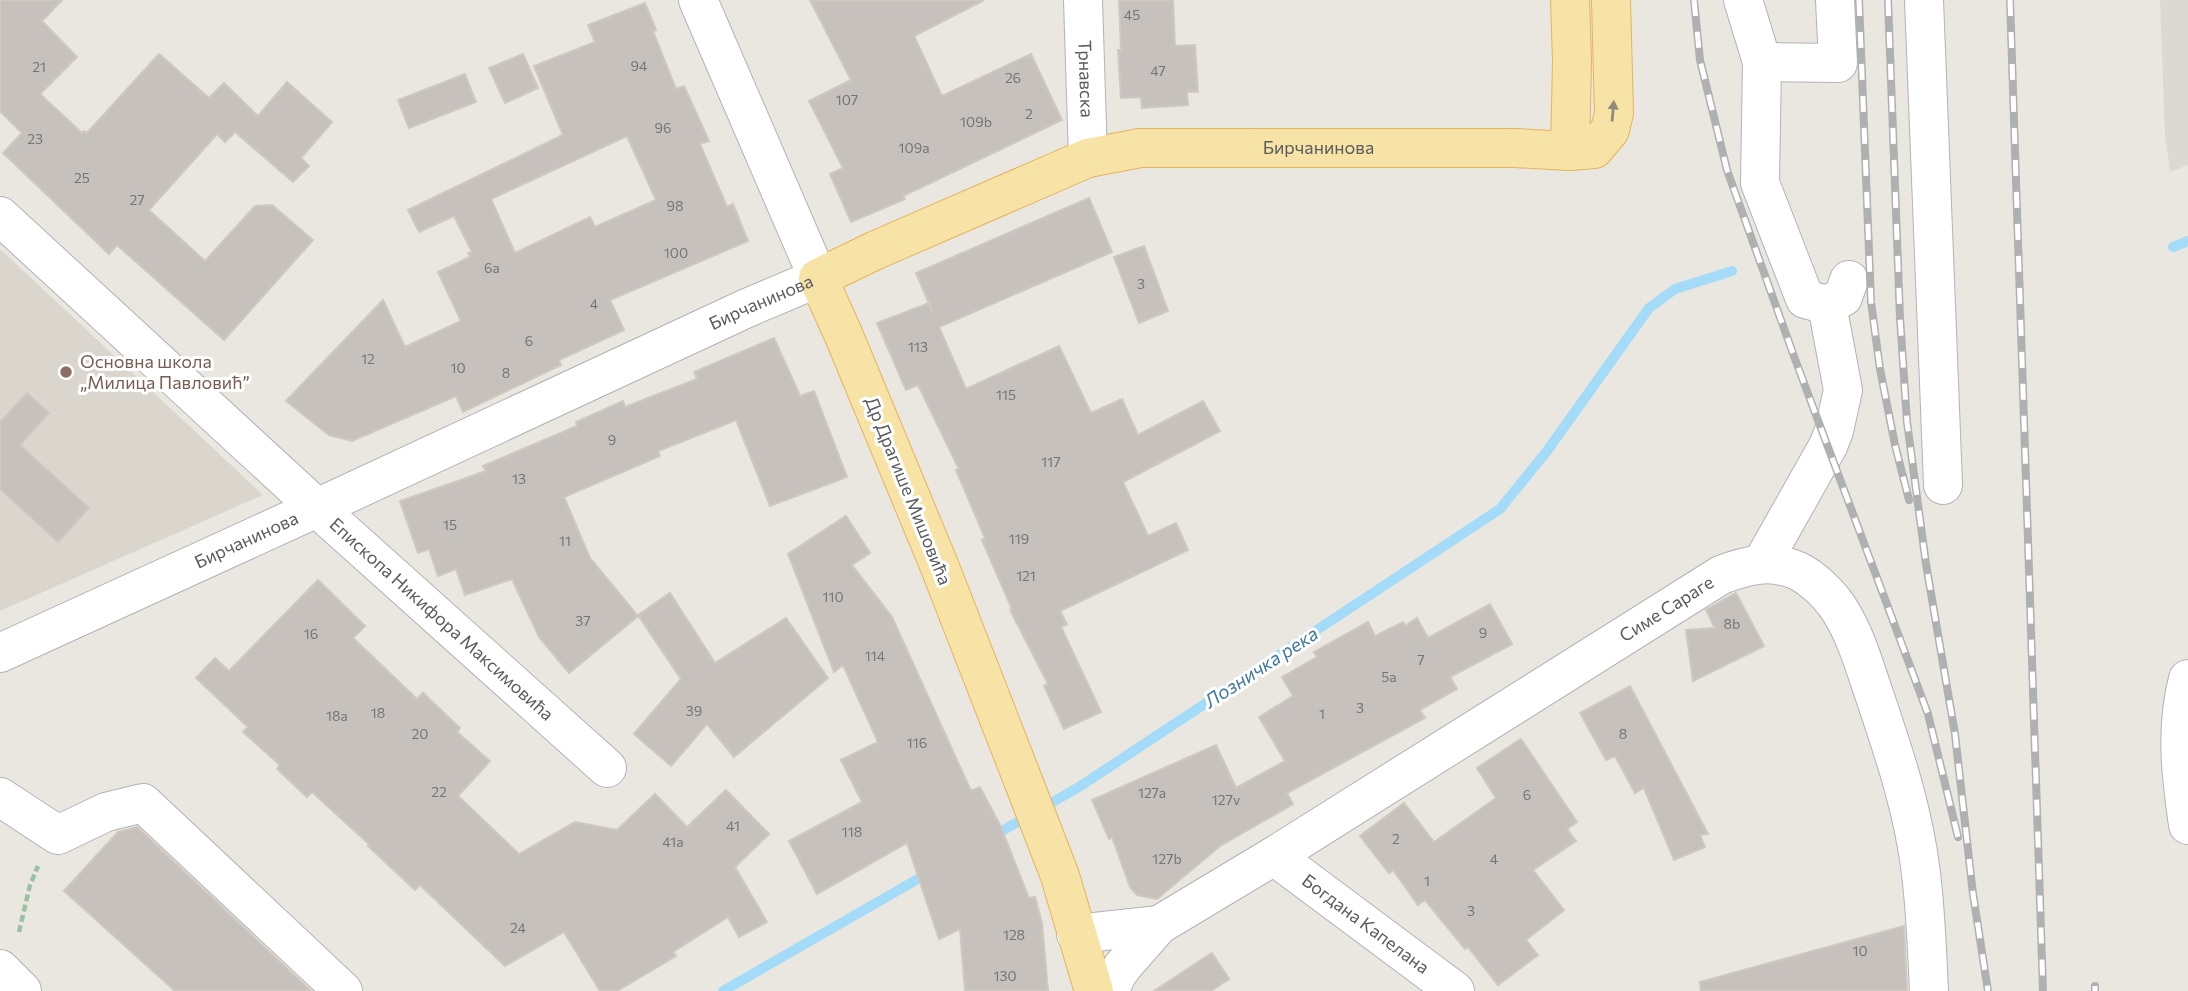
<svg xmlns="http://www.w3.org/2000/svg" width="2188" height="991" font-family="Commissioner,sans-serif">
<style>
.industrial{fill:#dcd9d4}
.education{fill:#dad6ce}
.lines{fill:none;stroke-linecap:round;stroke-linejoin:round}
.stream{stroke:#a3dbf8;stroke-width:10}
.building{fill:#c6c1bd;stroke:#cec8bf;stroke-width:2;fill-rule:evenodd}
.minor-casing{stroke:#b1b3b7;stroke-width:40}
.major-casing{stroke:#e5b25e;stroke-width:40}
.path{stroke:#99c3a0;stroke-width:4.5;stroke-dasharray:7 3.5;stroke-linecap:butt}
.minor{stroke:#fff;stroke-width:38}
.major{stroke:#f8e3a7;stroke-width:38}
.rail-casing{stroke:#afb0b0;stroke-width:8}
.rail{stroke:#fff;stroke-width:5;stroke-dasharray:16;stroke-linecap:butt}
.oneway{fill:#918b79}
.education-dot{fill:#8d6e63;stroke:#fff;stroke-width:2.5}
.labels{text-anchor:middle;stroke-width:6;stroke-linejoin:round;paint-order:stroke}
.number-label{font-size:14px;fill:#747577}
.street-label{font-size:18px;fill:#595c60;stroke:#fff}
.education-label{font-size:18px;fill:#785e54;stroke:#fff;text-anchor:start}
.water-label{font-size:19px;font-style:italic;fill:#40789f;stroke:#fff}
</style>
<rect width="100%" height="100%" fill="#eae7e0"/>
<polygon class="industrial" points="2160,0 2188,0 2188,165 2170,172 2165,135"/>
<polygon class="education" points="0,249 263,495 0,611"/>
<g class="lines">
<g class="stream">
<polyline points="2173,247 2188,241"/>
<polyline points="993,836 1079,787 1500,509 1547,451 1649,308 1675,289 1732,271"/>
<polyline points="723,991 930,872"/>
</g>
</g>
<g class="building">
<polygon points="0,0 62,0 42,21 77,57 40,94 82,133 84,131 87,133 159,54 209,98 224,83 258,116 287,82 332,122 301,158 309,166 293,182 235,132 225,142 217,134 149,210 205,261 255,206 272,205 313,240 224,340 117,245 109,254 3,153 22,133 0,111"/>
<polygon points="810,0 984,0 914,36 942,96 1031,54 1062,120 903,196 905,199 851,222 830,174 843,168 809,101 851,80"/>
<polygon points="1119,0 1173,0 1175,46 1195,45 1198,92 1187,92 1188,105 1142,108 1141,97 1121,98 1118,50 1121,50"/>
<path d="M 645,3 L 656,30 L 653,31 L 676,89 L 684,86 L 709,141 L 700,144 L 727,207 L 733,204 L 748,241 L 610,300 L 624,330 L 559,360 L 561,365 L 463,412 L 456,396 L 352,441 L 329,435 L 286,401 L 383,300 L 405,347 L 461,321 L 438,272 L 470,257 L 468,253 L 472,252 L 454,216 L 419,232 L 408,210 L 563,135 L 534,66 L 595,42 L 588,25 ZM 627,136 L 656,200 L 595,227 L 590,217 L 515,253 L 491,199 Z"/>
<polygon points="523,54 538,88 505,103 489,68"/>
<polygon points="465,74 476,102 409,128 398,100"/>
<polygon points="1089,198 1112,252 939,327 966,389 1059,346 1091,413 1122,399 1138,435 1203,401 1220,431 1123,482 1148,536 1176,523 1188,550 1060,611 1067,624 1061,627 1101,712 1064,729 1044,686 1048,684 1010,610 1012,609 982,540 985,538 956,470 959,469 918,385 906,390 877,323 929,303 933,313 916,273"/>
<polygon points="1144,246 1168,311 1139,323 1114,257"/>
<polygon points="774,338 800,396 814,391 847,477 770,506 736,420 658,451 660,456 564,497 590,558 638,616 569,673 539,637 512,579 465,595 456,569 438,576 429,549 418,553 400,501 486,471 483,466 577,426 576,422 623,401 625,407 697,379 694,372"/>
<polygon points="27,393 49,413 20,445 89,508 58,542 0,489 0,422"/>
<polygon points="846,516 870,553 852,565 892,617 971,791 980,787 1000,825 1029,898 1035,897 1042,923 1048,991 965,991 960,929 939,939 907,843 817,894 789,841 862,802 841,760 878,742 843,665 834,672 788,554"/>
<polygon points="318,580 365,626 353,638 417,699 423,693 460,728 457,732 490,761 458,796 519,854 575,822 617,830 655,794 687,827 726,790 769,834 735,867 767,922 739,937 728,917 673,952 676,956 617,991 600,991 564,932 505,966 420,885 415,890 368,846 370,845 312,792 307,797 277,769 280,765 243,732 248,727 196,678 215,658 229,671"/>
<polygon points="670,593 715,663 786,618 828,678 734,757 707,724 671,766 634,734 681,679 638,615"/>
<polygon points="1736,593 1764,646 1693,681 1686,630 1715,628 1706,610"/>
<polygon points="1490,604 1512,644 1450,677 1457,689 1420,710 1425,718 1287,793 1293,804 1220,846 1157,899 1137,895 1130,887 1112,837 1109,839 1092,800 1216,745 1236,788 1285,761 1259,717 1293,696 1282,677 1317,657 1314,652 1368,622 1375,636 1403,622 1405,626 1417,618 1428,638"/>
<polygon points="1630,686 1708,834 1700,835 1705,847 1674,860 1644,788 1635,793 1615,756 1606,760 1580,713"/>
<polygon points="1521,739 1577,822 1567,829 1576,841 1533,870 1564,910 1526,940 1538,955 1498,985 1468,947 1465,949 1425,900 1418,905 1393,870 1389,873 1360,836 1404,803 1434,842 1496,798 1477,768"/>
<polygon points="137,827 311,991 175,991 64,891 118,832"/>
<polygon points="1904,926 1907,991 1701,991 1700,982"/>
<polygon points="1212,953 1229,979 1211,991 1154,991"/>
</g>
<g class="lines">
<g class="minor-casing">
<g id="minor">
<path id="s1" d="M 1083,0 L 1088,158"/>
<polyline points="1743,0 1762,62 1760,183 1805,299 1827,305 1843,297 1849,280"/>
<polyline points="1924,0 1943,485"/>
<polyline points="1762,62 1838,63 1835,0"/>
<path id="s2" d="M 0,216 L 317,508 L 607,768"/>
<polyline points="1762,563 1828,446 1834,431 1843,390 1827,305"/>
<path id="s3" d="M 0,653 L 317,508 L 747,308 L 818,278 L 698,0"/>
<path d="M 2188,679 C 2175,728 2181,776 2188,825"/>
<polyline points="0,797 58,835 106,812 143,803 343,991"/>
<path id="s4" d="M 1274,856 L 1455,991"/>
<polyline points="1076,934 1159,925"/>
<polyline points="0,969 22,991"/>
<path id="s5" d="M 1110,991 L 1116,976 L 1123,966 L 1159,925 L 1274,856 L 1721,575 C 1747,565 1771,559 1798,571 C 1812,578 1828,593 1837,606 C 1855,632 1864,665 1874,694 C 1894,753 1914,812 1921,874 C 1926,913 1927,952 1929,991"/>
</g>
</g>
<g class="major-casing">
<g id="major">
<polyline points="1570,151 1572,60 1570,0"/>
<path id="s6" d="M 1094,991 L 1060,876 L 1024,783 L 939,565 L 844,336 L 818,278 L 876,250 L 1088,158 L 1140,148 L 1515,148 L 1570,151 L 1594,149 L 1610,130 L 1614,113 L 1611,0"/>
</g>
</g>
<polyline class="path" points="19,932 30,885 38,866"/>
<use href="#minor" class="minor"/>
<use href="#major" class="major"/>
<g class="rail-casing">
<g id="rail">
<polyline points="1694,0 1700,60 1727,170 1795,359 1928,714 1958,837"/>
<polyline points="1859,0 1871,302 1880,369 1895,445 1909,500"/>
<polyline points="1888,0 1900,318 1907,422 1926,564 1955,734 1973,894 1988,991"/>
<polyline points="2010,0 2043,991"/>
<polyline points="2095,986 2095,991"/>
</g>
</g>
<use href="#rail" class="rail"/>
</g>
<defs><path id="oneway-solid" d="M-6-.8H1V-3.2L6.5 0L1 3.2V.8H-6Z" transform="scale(1.75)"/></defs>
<use class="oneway" href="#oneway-solid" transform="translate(1613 111) rotate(-85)"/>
<circle class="education-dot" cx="66" cy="372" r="7"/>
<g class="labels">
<g class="number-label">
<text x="1132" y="20">45</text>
<text x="639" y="71">94</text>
<text x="39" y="72">21</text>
<text x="1158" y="76">47</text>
<text x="1013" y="83">26</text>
<text x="847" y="105">107</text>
<text x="1029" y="119">2</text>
<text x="976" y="127">109b</text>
<text x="663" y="133">96</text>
<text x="35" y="144">23</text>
<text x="914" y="153">109a</text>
<text x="82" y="183">25</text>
<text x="137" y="205">27</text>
<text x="675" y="211">98</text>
<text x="676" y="258">100</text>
<text x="492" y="273">6a</text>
<text x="1141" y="289">3</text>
<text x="594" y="309">4</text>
<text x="529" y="346">6</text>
<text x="918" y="352">113</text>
<text x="368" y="364">12</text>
<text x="458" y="373">10</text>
<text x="506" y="378">8</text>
<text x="1006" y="400">115</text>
<text x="612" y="445">9</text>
<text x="1051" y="467">117</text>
<text x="519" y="484">13</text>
<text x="450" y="530">15</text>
<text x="1019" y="544">119</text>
<text x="565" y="546">11</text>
<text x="1026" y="581">121</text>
<text x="833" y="602">110</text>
<text x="583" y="626">37</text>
<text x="1732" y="629">8b</text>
<text x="1483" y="638">9</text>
<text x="311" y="639">16</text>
<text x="875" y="661">114</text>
<text x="1421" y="665">7</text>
<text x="1389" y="682">5a</text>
<text x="1360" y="713">3</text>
<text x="694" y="716">39</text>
<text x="378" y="718">18</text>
<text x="1322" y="719">1</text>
<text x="337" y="721">18a</text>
<text x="420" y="739">20</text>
<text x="1623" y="739">8</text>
<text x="917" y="748">116</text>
<text x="439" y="797">22</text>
<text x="1152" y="798">127a</text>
<text x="1527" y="800">6</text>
<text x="1226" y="805">127v</text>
<text x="733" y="831">41</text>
<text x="852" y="837">118</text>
<text x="1396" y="844">2</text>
<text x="673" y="847">41a</text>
<text x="1167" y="864">127b</text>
<text x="1494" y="864">4</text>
<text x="1427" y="886">1</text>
<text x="1471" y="916">3</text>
<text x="518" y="933">24</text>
<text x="1014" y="940">128</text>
<text x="1860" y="956">10</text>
<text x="1005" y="981">130</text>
</g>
<g class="street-label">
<text dy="6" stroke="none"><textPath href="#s1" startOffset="79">Трнавска</textPath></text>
<text dy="6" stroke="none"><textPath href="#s6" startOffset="1292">Бирчанинова</textPath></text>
<text dy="6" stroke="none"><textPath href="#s3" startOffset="838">Бирчанинова</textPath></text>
<text transform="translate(908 491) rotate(68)" y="6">Др Драгише Мишовића</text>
<text dy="6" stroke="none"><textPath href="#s3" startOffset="271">Бирчанинова</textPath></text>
<text dy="6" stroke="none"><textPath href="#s5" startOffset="681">Симе Сараге</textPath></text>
<text dy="6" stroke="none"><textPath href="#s2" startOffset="598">Епископа Никифора Максимовића</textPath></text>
<text dy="6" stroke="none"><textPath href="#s4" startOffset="114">Богдана Капелана</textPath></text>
</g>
<g class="education-label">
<text x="80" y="368">Основна школа<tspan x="80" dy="21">„Милица Павловић”</tspan></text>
</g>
<g class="water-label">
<text transform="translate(1261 667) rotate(-33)" y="7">Лозничка река</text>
</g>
</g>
</svg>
